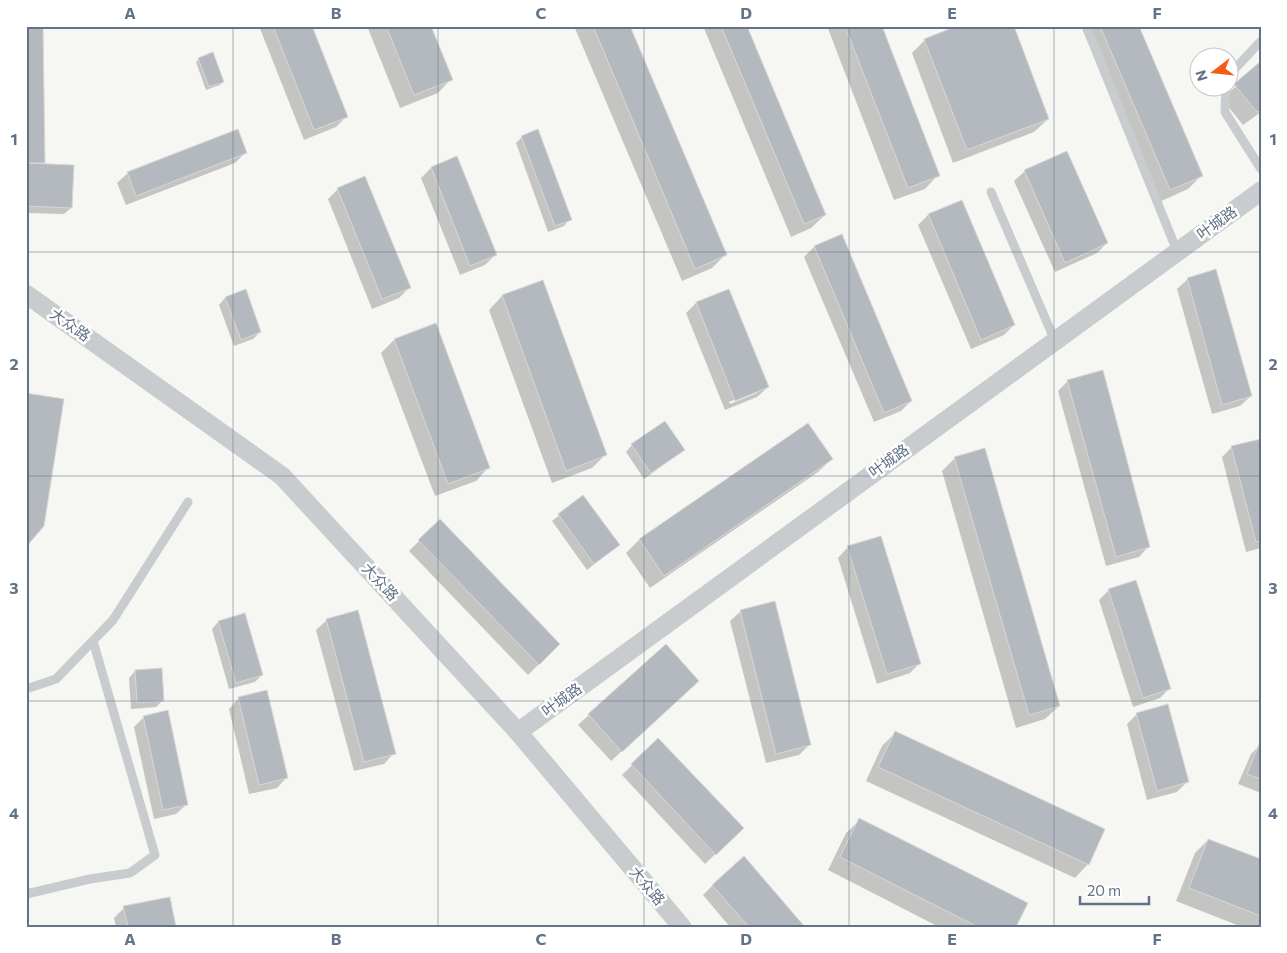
<svg xmlns="http://www.w3.org/2000/svg" width="1287" height="953" font-family="Commissioner,'Noto Sans SC',sans-serif">
<style>
.shadow{fill:#0003;fill-rule:evenodd}
.building{fill:#b3b9bf;stroke:#d8d8d5}
.lines{fill:none;stroke-linecap:round;stroke-linejoin:round}
.service{stroke:#c8cccf;stroke-width:9}
.minor{stroke:#c8cccf;stroke-width:19}
.grid{fill:none;stroke:#627387;stroke-width:1;stroke-opacity:0.55}
.labels{text-anchor:middle;stroke-width:5;stroke-linejoin:round;paint-order:stroke}
.street-label{font-size:15px;fill:#627387;stroke:#fff}
.neatline{fill:none;stroke:#627387;stroke-width:2}
.grid-label{font-size:16px;text-anchor:middle;font-weight:bold;fill:#627387}
</style>
<rect width="100%" height="100%" fill="#f6f7f3"/>
<g class="shadow">
<polygon points="26,26 44,162 41,165 71,208 64,214 26,213"/>
<polygon points="259,26 310,26 346,117 336,127 304,140"/>
<polygon points="367,26 430,26 451,79 438,93 400,108"/>
<polygon points="574,26 628,26 725,255 712,268 682,281"/>
<polygon points="703,26 746,26 825,215 811,228 791,237"/>
<polygon points="827,26 880,26 938,175 925,189 894,200"/>
<polygon points="1081,26 1138,26 1201,176 1188,189 1157,203"/>
<polygon points="925,40 1048,119 1034,132 953,163 912,53"/>
<polygon points="199,59 223,82 220,85 206,90 196,62"/>
<polygon points="1261,63 1261,112 1243,125 1222,99"/>
<polygon points="522,137 570,219 564,226 548,232 516,143"/>
<polygon points="245,153 235,163 126,205 117,183 128,173"/>
<polygon points="456,158 495,255 485,265 460,275 421,178 431,168"/>
<polygon points="1025,171 1107,243 1097,253 1055,272 1014,181"/>
<polygon points="338,189 409,288 399,298 372,309 328,199"/>
<polygon points="962,201 1014,325 1004,335 971,349 918,225 928,215"/>
<polygon points="814,247 911,401 901,411 874,422 804,257"/>
<polygon points="1188,279 1251,396 1240,406 1212,414 1177,289"/>
<polygon points="542,282 605,455 592,468 552,483 489,310 502,296"/>
<polygon points="245,291 260,332 253,339 234,346 219,305 225,298"/>
<path d="M 696,303 L 768,387 L 757,397 L 725,410 L 686,313 ZM 757,390 L 757,393 L 730,404 L 729,402 Z"/>
<polygon points="435,324 489,467 476,481 435,496 381,353 394,340"/>
<polygon points="1068,381 1149,546 1139,557 1106,566 1058,391"/>
<polygon points="808,424 832,459 818,472 650,588 626,553 639,540"/>
<polygon points="1261,440 1261,548 1246,552 1222,457 1232,447"/>
<polygon points="632,445 683,450 676,456 644,479 626,452"/>
<polygon points="955,458 1059,706 1045,719 1016,728 942,471"/>
<polygon points="583,497 618,545 587,570 552,521"/>
<polygon points="440,520 559,644 528,675 409,551"/>
<polygon points="848,547 920,663 910,673 877,684 838,558"/>
<polygon points="1109,590 1170,688 1160,698 1133,707 1099,600"/>
<polygon points="741,611 809,745 799,755 766,763 730,621"/>
<polygon points="327,620 394,753 384,764 354,771 316,630"/>
<polygon points="218,622 262,675 255,682 229,689 212,629"/>
<polygon points="665,645 687,691 611,761 578,725"/>
<polygon points="135,671 163,700 156,707 131,709 129,678"/>
<polygon points="239,698 287,777 277,788 249,794 229,709"/>
<polygon points="1137,714 1187,782 1177,792 1147,800 1127,724"/>
<polygon points="144,717 187,804 176,814 154,819 134,727"/>
<polygon points="895,733 1088,864 1075,878 866,781 882,746"/>
<polygon points="658,740 732,838 705,864 622,775"/>
<polygon points="1261,744 1261,793 1238,784 1251,754"/>
<polygon points="860,820 1015,927 939,927 828,870 846,833"/>
<polygon points="1208,840 1261,860 1261,927 1242,927 1176,901 1195,853"/>
<polygon points="713,885 804,927 730,927 703,895"/>
<polygon points="124,908 175,927 116,927 114,918"/>
</g>
<g class="building">
<polygon points="26,26 43,26 45,163 26,163"/>
<polygon points="273,26 312,26 348,117 314,130"/>
<polygon points="386,26 431,26 453,80 414,95"/>
<polygon points="593,26 630,26 727,255 695,269"/>
<polygon points="721,26 747,26 826,215 804,224"/>
<polygon points="845,26 882,26 940,176 908,188"/>
<polygon points="957,26 1014,26 1049,119 967,150 924,39"/>
<polygon points="1100,26 1139,26 1203,176 1170,190"/>
<polygon points="213,52 224,82 209,87 198,58"/>
<polygon points="1261,61 1261,110 1257,112 1234,84"/>
<polygon points="238,129 247,153 136,196 127,172"/>
<polygon points="538,129 572,220 555,226 521,136"/>
<polygon points="1067,151 1108,243 1065,263 1024,170"/>
<polygon points="457,156 497,255 470,266 431,167"/>
<polygon points="26,163 74,165 72,208 26,206"/>
<polygon points="365,176 411,288 382,299 337,188"/>
<polygon points="962,200 1015,325 981,340 928,214"/>
<polygon points="842,234 912,401 884,413 814,246"/>
<polygon points="1216,269 1252,396 1222,405 1187,278"/>
<polygon points="543,280 607,455 566,471 502,295"/>
<polygon points="246,289 261,332 241,340 225,297"/>
<polygon points="729,289 769,387 735,401 696,302"/>
<polygon points="436,323 490,468 448,484 394,339"/>
<polygon points="1103,370 1150,547 1116,557 1067,380"/>
<polygon points="26,393 64,399 44,526 26,547"/>
<polygon points="665,421 685,450 651,473 631,444"/>
<polygon points="808,423 833,459 664,576 639,539"/>
<polygon points="1261,439 1261,541 1256,542 1231,446"/>
<polygon points="985,448 1060,706 1029,715 954,457"/>
<polygon points="583,495 620,545 594,564 558,514"/>
<polygon points="440,519 560,644 539,665 418,540"/>
<polygon points="881,536 921,664 887,674 847,546"/>
<polygon points="1136,580 1171,689 1143,698 1108,589"/>
<polygon points="775,601 811,745 776,754 740,610"/>
<polygon points="358,610 396,754 364,762 326,619"/>
<polygon points="245,613 263,675 236,683 218,621"/>
<polygon points="666,644 699,681 622,752 588,714"/>
<polygon points="162,668 164,701 137,703 135,670"/>
<polygon points="267,690 288,778 259,785 238,697"/>
<polygon points="1168,704 1189,782 1157,791 1136,713"/>
<polygon points="168,710 188,805 163,810 143,716"/>
<polygon points="895,731 1105,829 1089,865 878,767"/>
<polygon points="658,738 744,828 716,855 631,764"/>
<polygon points="1260,742 1261,742 1261,779 1247,774"/>
<polygon points="859,818 1028,903 1016,927 978,927 840,857"/>
<polygon points="1208,839 1261,859 1261,916 1189,888"/>
<polygon points="744,856 805,927 749,927 712,885"/>
<polygon points="170,897 176,927 128,927 123,906"/>
</g>
<g class="lines">
<g class="service">
<polyline points="1086,26 1177,251"/>
<polyline points="1230,74 1261,41"/>
<polyline points="1226,88 1225,112 1261,169"/>
<polyline points="991,192 1055,341"/>
<polyline points="26,689 56,679 113,620 188,502"/>
<polyline points="26,894 90,879 130,873 155,855 93,641"/>
</g>
<g class="minor">
<polyline points="26,294 282,476 518,732 682,927"/>
<polyline points="518,732 1261,191"/>
</g>
</g>
<path class="grid" d="M 233,26 L 233,927M 438,26 L 438,927M 644,26 L 644,927M 849,26 L 849,927M 1054,26 L 1054,927M 26,252 L 1261,252M 26,476 L 1261,476M 26,701 L 1261,701"/>
<g class="labels">
<g class="street-label">
<text transform="translate(1217 223) rotate(-36)" y="5">叶城路</text>
<text transform="translate(70 325) rotate(35)" y="5">大众路</text>
<text transform="translate(889 461) rotate(-36)" y="5">叶城路</text>
<text transform="translate(380 582) rotate(47)" y="5">大众路</text>
<text transform="translate(562 700) rotate(-36)" y="5">叶城路</text>
<text transform="translate(647 886) rotate(50)" y="5">大众路</text>
</g>
</g>
<rect width="1287" height="953" fill="none" stroke="#ffffff" stroke-width="55"/>
<g transform="translate(1214 72) rotate(254)"><circle r="24" fill="#ffffff" stroke="#c0c7cf"/>
<path d="M0-4L9 19L0 12L-9 19Z" fill="#f45c16"/>
<text y="-8" font-size="14" font-weight="bold" text-anchor="middle" fill="#627387">N</text>
</g>
<path d="M1080 896v8h69v-8" fill="none" stroke="#627387" stroke-width="2.5"/>
<text x="1087" y="896" font-size="15" fill="#627387" stroke="#ffffff" stroke-width="4" paint-order="stroke">20 m</text>
<rect x="28" y="28" width="1232" height="898" class="neatline"/>
<g class="grid-label">
<text x="130" y="19">A</text>
<text x="336" y="19">B</text>
<text x="541" y="19">C</text>
<text x="746" y="19">D</text>
<text x="952" y="19">E</text>
<text x="1157" y="19">F</text>
<text x="14" y="145">1</text>
<text x="1273" y="145">1</text>
<text x="14" y="370">2</text>
<text x="1273" y="370">2</text>
<text x="14" y="594">3</text>
<text x="1273" y="594">3</text>
<text x="14" y="819">4</text>
<text x="1273" y="819">4</text>
<text x="130" y="945">A</text>
<text x="336" y="945">B</text>
<text x="541" y="945">C</text>
<text x="746" y="945">D</text>
<text x="952" y="945">E</text>
<text x="1157" y="945">F</text>
</g>
</svg>
